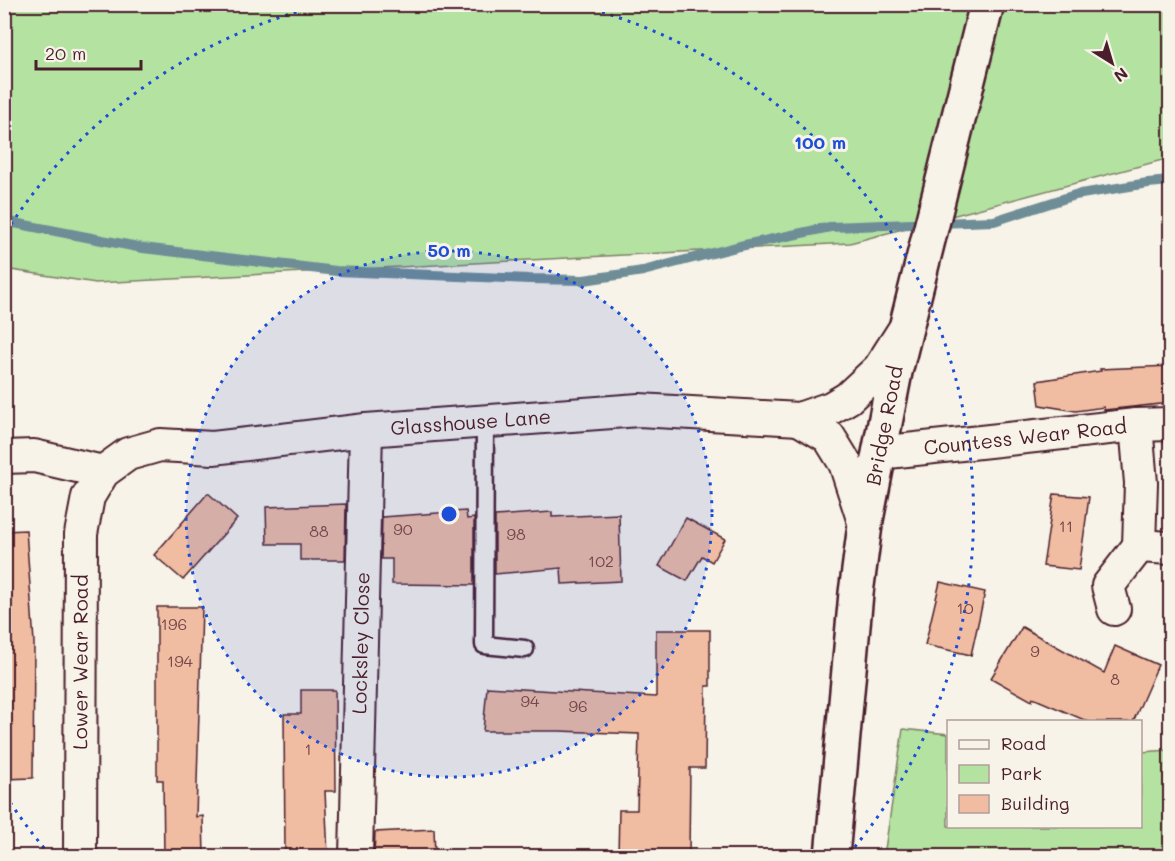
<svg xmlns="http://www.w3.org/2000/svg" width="1175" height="861" font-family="Mali,sans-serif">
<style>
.green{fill:#b3e2a1;stroke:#7e8066;stroke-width:1.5}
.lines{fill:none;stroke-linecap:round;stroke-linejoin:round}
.stream{stroke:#6e8d97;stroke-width:10}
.building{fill:#f0bca2;stroke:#4a1f2b;stroke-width:1.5}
.service-casing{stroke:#4a1f2b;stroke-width:21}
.minor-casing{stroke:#4a1f2b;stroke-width:36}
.primary-casing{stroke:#4a1f2b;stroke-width:38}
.service{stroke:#f7f3e8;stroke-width:16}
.minor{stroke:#f7f3e8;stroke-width:32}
.primary{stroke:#f7f3e8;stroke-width:33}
.ring{fill:none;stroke:#1d4ed8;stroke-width:3;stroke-dasharray:3 6}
.labels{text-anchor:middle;stroke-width:6;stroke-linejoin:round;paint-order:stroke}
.number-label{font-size:16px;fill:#744649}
.street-label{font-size:20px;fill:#4a1f2b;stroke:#f7f3e8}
.centre{fill:#1d4ed8;stroke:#f7f3e8;stroke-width:3}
.ring-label{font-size:18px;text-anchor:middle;font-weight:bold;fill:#1d4ed8;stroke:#f7f3e8;stroke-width:6;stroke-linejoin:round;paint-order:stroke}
</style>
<rect width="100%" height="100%" fill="#f7f3e8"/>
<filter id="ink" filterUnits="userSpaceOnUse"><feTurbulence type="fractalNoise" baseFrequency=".0167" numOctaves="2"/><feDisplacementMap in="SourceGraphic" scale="12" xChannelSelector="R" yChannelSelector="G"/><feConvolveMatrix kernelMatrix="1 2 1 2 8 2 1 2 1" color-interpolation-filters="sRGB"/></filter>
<g filter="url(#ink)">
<g class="green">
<polygon points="4,5 1170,5 1170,158 850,243 96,283 5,269"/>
<polygon points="903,729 948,734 948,826 1140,826 1141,752 1170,750 1170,856 884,856"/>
</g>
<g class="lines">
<polyline class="stream" points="4,221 143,248 336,271 529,279 584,280 643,271 740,246 830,227 994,221 1075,195 1148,183 1170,181"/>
</g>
<g class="building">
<polygon points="1170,366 1170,403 1104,410 1104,407 1076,411 1040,405 1037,381 1101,371 1100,369"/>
<polygon points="208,493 237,519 183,580 154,555"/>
<polygon points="1054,494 1089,497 1079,570 1043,566"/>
<polygon points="346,504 345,560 300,560 300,544 267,544 266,507"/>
<polygon points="466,511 467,519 474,518 474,585 392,584 392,559 381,559 382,517"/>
<polygon points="552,512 552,517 619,514 621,581 562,584 561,568 495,574 495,516"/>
<polygon points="686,518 725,539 712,562 702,556 687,581 659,566"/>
<polygon points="26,530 34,642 33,778 4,779 4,531"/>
<polygon points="940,582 985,592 971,655 925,645"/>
<polygon points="157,607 202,607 196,817 203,816 204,856 164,856 163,780 157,780"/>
<polygon points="1022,627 1104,673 1115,646 1158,665 1133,722 1089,722 1033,698 1032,701 991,678"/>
<polygon points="656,630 710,630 710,686 706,686 705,768 690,768 689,856 618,856 619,810 637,810 639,734 559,731 483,731 487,687 656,697"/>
<polygon points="301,690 335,690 336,791 325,791 328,856 285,856 284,714 301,714"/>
<polygon points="434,829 435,856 374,856 375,832"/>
</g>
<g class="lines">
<g class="service-casing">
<polyline id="service" points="485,421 484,645 525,649"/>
</g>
<g class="minor-casing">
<g id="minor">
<polyline points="799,419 829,437 845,463 865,525"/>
<polyline points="1136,425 1141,483 1139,546 1170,548"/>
<path id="s1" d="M 879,453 L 1136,425 L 1170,424"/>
<polyline points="4,457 34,456 103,472"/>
<polyline points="1114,609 1108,586 1139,546"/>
<path id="s2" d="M 80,856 L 81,534 L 88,497 L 103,472 L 128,454 L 160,445 L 213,448 L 366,430 L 639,410 L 799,419 L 831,408 L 848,398 L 879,369 L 902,333"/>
<path id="s3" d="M 356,856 L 366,430"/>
</g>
</g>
<g class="primary-casing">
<g id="primary">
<path id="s4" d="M 832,856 L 856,593 L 865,525 L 895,372 L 987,4"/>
</g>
</g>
<use href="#service" class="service"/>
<use href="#minor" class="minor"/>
<use href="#primary" class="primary"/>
</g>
</g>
<circle cx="449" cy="514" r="263" fill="#1d4ed8" fill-opacity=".12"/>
<g class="ring">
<circle cx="449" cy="514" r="263"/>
<path d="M50 855A525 525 0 0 1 6 796M6 232A525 525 0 0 1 322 5M576 5A525 525 0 0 1 848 855"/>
</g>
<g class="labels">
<g class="number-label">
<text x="1066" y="532">11</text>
<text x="403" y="535">90</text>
<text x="319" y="537">88</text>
<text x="516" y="540">98</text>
<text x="601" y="567">102</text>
<text x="965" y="614">10</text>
<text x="174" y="630">196</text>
<text x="1035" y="657">9</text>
<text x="180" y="667">194</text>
<text x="1115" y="685">8</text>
<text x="530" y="707">94</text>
<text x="578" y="712">96</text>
<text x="308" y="755">1</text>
</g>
<g class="street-label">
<text dy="7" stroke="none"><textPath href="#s2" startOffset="765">Glasshouse Lane</textPath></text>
<text dy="7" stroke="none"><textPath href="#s4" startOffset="434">Bridge Road</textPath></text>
<text dy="7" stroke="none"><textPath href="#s1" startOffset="147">Countess Wear Road</textPath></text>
<text dy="7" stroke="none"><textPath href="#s3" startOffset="213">Locksley Close</textPath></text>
<text dy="7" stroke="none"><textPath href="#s2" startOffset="194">Lower Wear Road</textPath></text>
</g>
</g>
<circle cx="449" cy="514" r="9" class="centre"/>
<g class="ring-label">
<text x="820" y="149">100 m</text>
<text x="449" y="257">50 m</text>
</g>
<rect width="1175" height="861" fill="none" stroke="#f7f3e8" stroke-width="24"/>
<rect x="12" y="12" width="1151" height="837" fill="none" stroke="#4a1f2b" stroke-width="2" filter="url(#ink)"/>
<rect x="947" y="720" width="195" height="108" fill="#f7f3e8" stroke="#b29e9c" stroke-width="1.5"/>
<rect x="959" y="740" width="30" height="9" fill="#f7f3e8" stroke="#b29e9c" stroke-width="1.5"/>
<text x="1001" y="750" font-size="18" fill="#4a1f2b">Road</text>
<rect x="959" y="765" width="30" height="18" fill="#b3e2a1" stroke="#b29e9c" stroke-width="1.5"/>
<text x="1001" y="780" font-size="18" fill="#4a1f2b">Park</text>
<rect x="959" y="795" width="30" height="18" fill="#f0bca2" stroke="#b29e9c" stroke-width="1.5"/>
<text x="1001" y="810" font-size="18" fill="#4a1f2b">Building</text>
<g transform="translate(1112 63) rotate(143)" stroke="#f7f3e8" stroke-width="4.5" paint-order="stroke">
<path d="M0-4.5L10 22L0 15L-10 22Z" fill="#4a1f2b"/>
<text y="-9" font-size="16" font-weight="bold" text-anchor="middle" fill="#4a1f2b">N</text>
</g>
<path d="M36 60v9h105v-9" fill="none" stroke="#4a1f2b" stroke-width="3"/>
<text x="45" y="60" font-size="18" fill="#4a1f2b" stroke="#f7f3e8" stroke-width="4.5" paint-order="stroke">20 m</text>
</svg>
